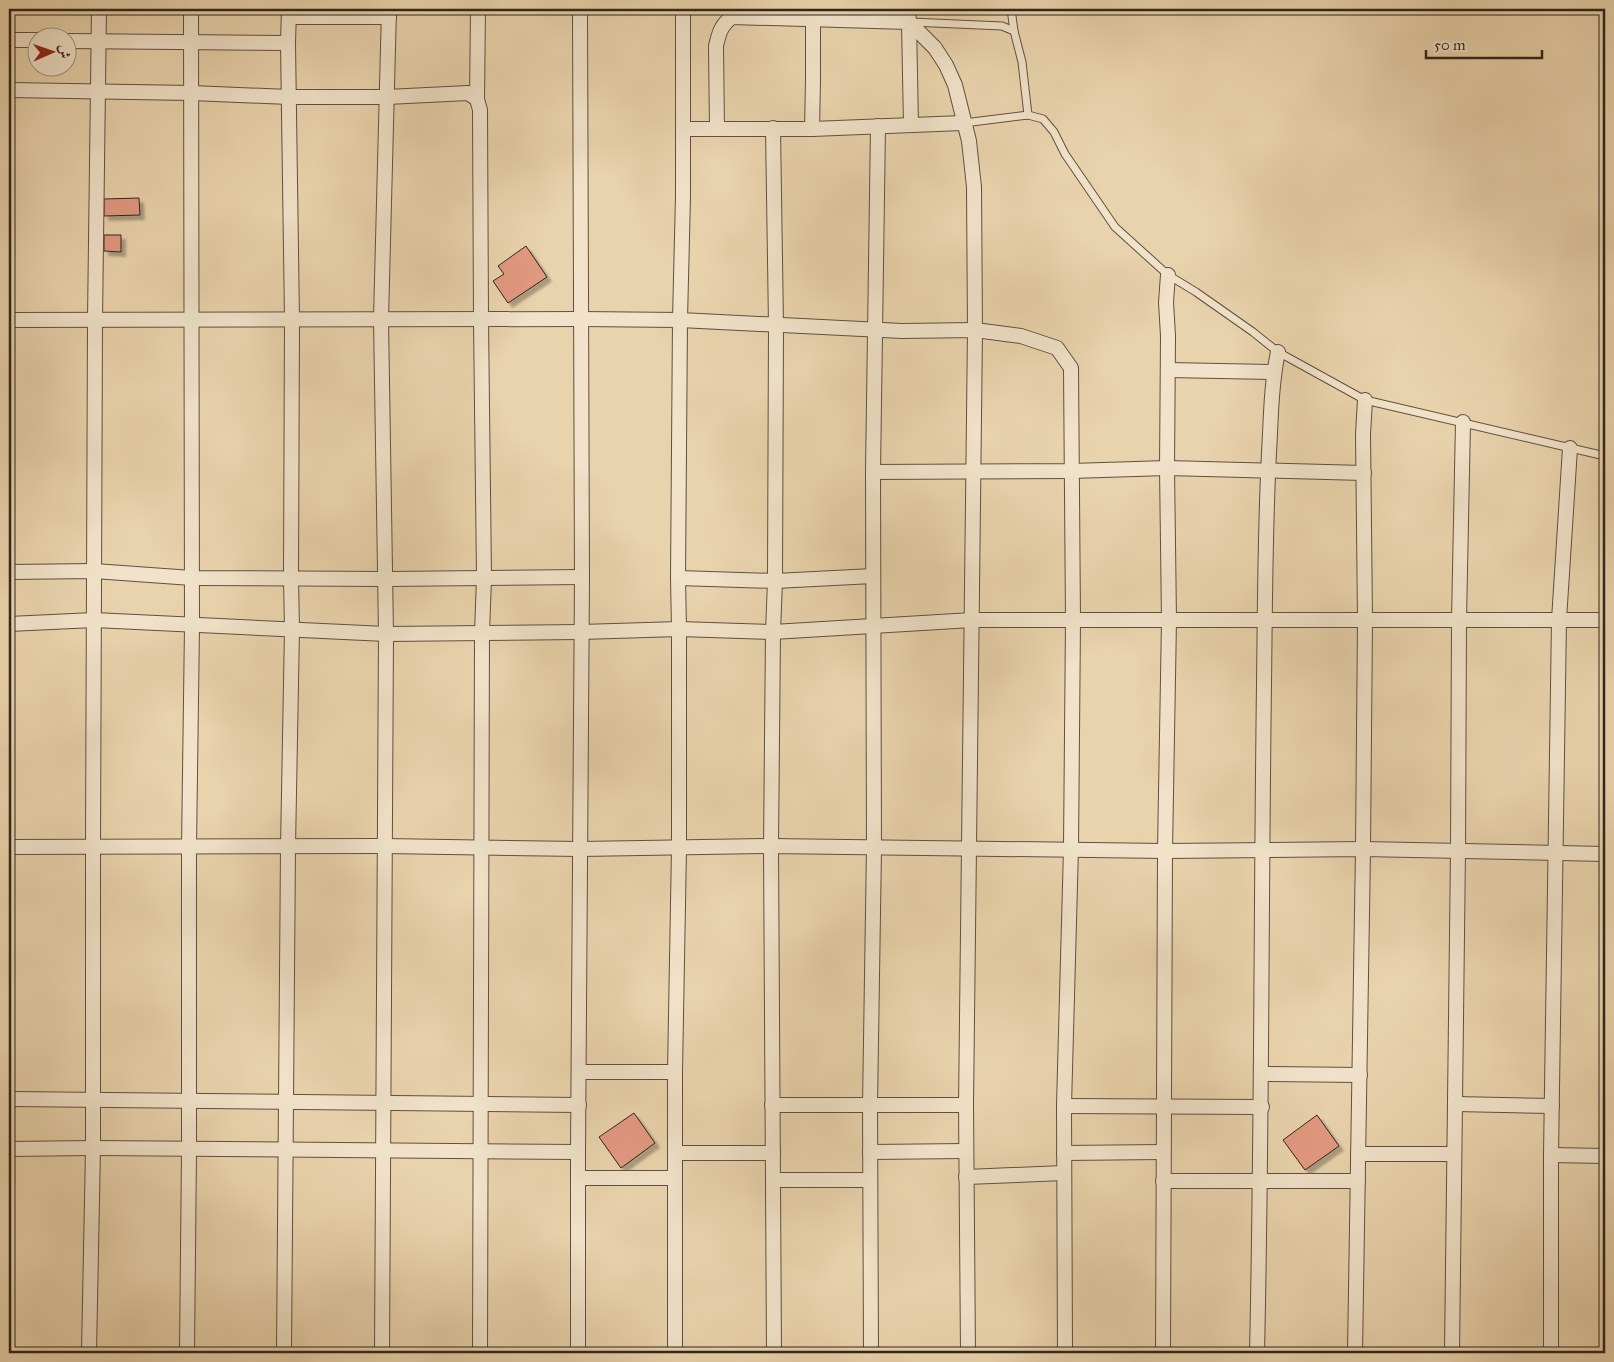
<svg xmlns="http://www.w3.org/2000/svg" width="1614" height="1362" font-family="'IM FELL Great Primer',Amiri,serif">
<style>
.building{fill:#e29981;stroke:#31251f;filter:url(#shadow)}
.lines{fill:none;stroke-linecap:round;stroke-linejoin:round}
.lane-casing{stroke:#5f5042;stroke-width:9}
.street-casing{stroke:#5f5042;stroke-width:16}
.lane{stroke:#f1e2c9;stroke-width:7}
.street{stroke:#f1e2c9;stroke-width:14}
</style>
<defs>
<filter id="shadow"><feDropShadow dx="4.5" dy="4.5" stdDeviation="1" flood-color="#0004"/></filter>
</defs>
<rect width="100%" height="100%" fill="#e9d3ac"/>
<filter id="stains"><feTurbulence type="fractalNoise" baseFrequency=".004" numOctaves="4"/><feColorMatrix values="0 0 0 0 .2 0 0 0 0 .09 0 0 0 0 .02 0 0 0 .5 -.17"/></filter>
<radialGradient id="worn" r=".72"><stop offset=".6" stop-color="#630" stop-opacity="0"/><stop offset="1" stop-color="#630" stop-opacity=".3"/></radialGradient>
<g class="building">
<polygon points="139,198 140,215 104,216 104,199"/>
<polygon points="104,235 121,235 121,252 104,251"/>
<polygon points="526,246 547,277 508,303 493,281 504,274 498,266"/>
<polygon points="634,1113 655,1143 621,1168 599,1137"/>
<polygon points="1317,1115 1339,1146 1305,1170 1283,1140"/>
</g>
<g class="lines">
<g class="lane-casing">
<g id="lane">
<polyline points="1011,9 1014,31"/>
<polyline points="911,22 1002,26 1014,31 1022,62 1028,115"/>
<polyline points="964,123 1028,115 1043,119 1054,132 1065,154 1115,227 1168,275 1196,292 1253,332 1278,352 1365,400 1605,456"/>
</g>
</g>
<g class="street-casing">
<g id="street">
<polyline points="683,9 683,196 680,320 902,331 975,330 1021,336 1057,348 1071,368 1073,620 1071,848 1064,1106 1065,1353"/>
<polyline points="908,9 909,22 935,48 946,65 955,85 969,141 974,187 975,330 966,1105 968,1353"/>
<polyline points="289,17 389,17"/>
<polyline points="9,40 38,40"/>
<polyline points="68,41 288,43"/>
<polyline points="9,90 192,93 289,97 387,97 468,93 477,99 480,110 481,319 484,578 482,633 480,1353"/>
<polyline points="477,99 478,9"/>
<polyline points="773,128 776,325 775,581 773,632 771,846 774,1353"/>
<polyline points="683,129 812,129 963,123"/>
<path d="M 717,129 L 716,46 C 719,33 721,25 732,17 L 909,22 L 911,125"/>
<polyline points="812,129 813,80 813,9"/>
<polyline points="9,320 581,319 680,320 678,578 679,629 679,848 675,1072 675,1353"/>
<polyline points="1168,370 1273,372"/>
<polyline points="873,472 1071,471 1167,468 1364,473"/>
<polyline points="9,572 94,571 192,578 386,579 582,577"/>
<polyline points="678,578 775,581 873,576"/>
<polyline points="9,624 94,620 386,634 581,632 679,629 773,632 972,620 1605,620"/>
<polyline points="9,847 385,846 580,849 771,846 1165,851 1363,849 1605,854"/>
<polyline points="579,1072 675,1072"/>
<polyline points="1262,1074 1360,1075"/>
<polyline points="9,1099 579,1105"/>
<polyline points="1455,1104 1552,1106"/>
<polyline points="772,1105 966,1105"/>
<polyline points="1064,1106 1262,1107"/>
<polyline points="9,1149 93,1148 578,1152"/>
<polyline points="870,1152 966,1151"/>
<polyline points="675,1153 773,1153"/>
<polyline points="1064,1153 1163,1152"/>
<polyline points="1358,1154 1454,1154"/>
<polyline points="1551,1155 1605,1156"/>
<polyline points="966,1177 1064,1173"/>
<polyline points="578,1178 675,1178"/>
<polyline points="773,1180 870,1180"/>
<polyline points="1163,1181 1358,1181"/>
<polyline points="89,1353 93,1148 93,846 95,320 99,9"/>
<polyline points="187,1353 189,1150 189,847 192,626 191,9"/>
<polyline points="284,1353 288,847 292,629 291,578 292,319 288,43 289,9"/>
<polyline points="382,1353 386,634 381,319 389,9"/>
<polyline points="578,1353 578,1152 582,577 580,9"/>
<polyline points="871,1353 870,1105 874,848 873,472 878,126"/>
<polyline points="1163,1353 1165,851 1169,620 1167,468 1168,336 1166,302 1168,275"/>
<path d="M 1257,1353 C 1262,1130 1261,907 1264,684 C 1265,607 1265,529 1269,453 C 1271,419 1271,385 1278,352"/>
<polyline points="1355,1353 1363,849 1365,620 1363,434 1365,400"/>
<polyline points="1452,1353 1458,851 1459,620 1463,422"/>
<polyline points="1551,1353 1551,1155 1559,620 1570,448"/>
</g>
</g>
<use href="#lane" class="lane"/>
<use href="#street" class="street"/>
</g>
<rect width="1614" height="1362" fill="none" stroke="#e9d3ac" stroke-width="30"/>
<rect x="10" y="10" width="1594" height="1342" fill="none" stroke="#31251f" stroke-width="2.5"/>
<rect x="15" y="15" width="1584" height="1332" fill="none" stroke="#31251f"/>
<g transform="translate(52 52) rotate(88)"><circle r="24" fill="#f1e2c9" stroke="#a49685"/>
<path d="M0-4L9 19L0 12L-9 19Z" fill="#8f2418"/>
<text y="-8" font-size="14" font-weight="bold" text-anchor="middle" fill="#31251f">ش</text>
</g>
<path d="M1426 50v8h116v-8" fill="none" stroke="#31251f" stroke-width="2.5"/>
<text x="1434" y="50" font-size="15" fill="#31251f" stroke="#f1e2c9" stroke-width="4" paint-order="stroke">50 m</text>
<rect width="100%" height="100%" filter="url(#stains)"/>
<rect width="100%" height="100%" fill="url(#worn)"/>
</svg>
